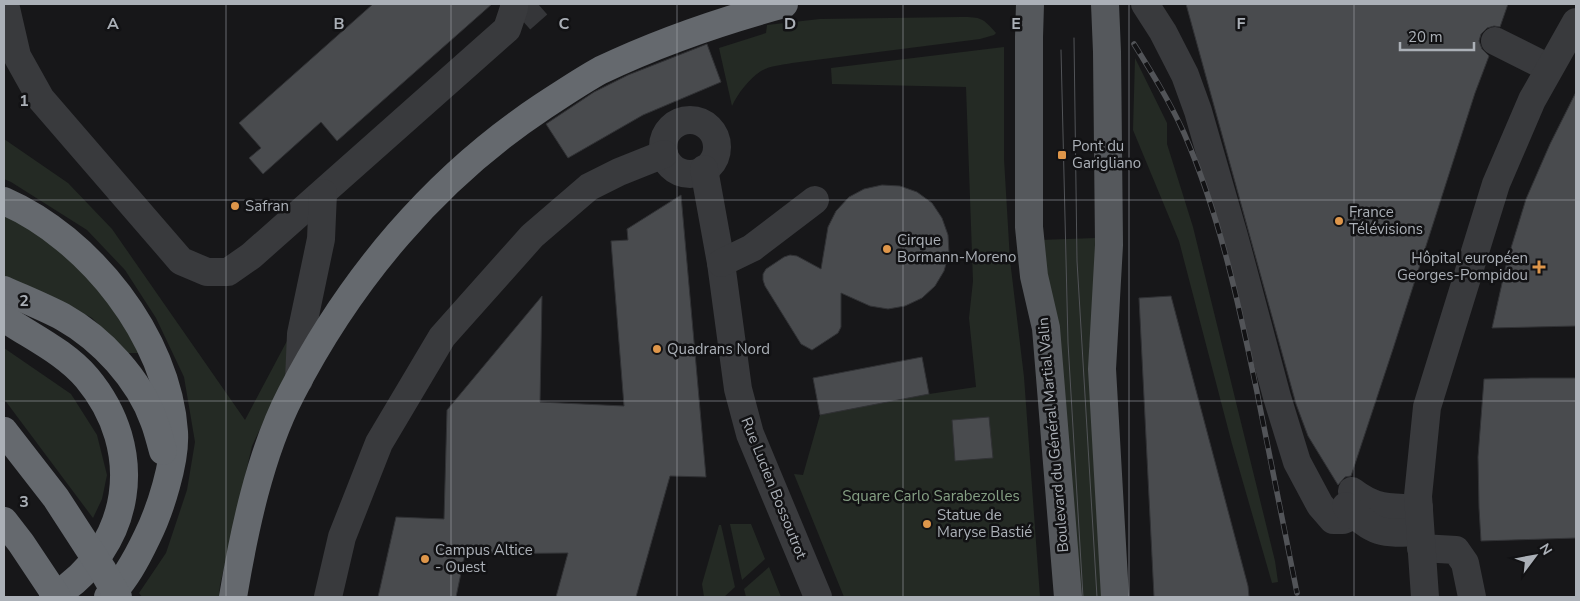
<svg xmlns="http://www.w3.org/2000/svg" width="1580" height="601" font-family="'Nunito Sans',sans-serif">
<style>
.green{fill:#242a24}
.building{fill:#494b4e;stroke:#313235}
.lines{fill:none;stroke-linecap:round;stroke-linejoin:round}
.minor-tunnel{stroke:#353639;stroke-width:28;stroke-dasharray:28 14;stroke-linecap:butt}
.minor{stroke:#393a3d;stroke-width:28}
.major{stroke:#55585c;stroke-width:28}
.highway{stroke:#65696e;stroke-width:28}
.tram{stroke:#525458;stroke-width:1}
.rail-casing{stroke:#525458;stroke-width:5.5}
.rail{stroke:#121214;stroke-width:4;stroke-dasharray:11;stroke-linecap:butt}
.highway-bridge{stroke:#65696e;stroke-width:28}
.grid{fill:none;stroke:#abb0b7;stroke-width:1;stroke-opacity:0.55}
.poi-dot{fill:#de964a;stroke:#121214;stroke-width:2}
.labels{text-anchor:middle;stroke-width:5;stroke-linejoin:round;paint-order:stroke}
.poi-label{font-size:15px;fill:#abb0b7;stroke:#121214;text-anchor:start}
.street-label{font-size:15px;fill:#abb0b7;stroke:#121214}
.park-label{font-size:15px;fill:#86a084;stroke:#121214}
.grid-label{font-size:16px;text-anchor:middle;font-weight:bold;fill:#abb0b7;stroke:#121214;stroke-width:5;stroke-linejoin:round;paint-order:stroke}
</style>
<rect width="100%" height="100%" fill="#171719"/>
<g class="green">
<path d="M 961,17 C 981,17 983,18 996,33 L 994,35 L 980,39 L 792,63 C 782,65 769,66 761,71 C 749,79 738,93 732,106 L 719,48 L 766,33 L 767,25 L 820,19 Z"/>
<polygon points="1004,47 1004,159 1010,260 1024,377 1040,597 844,597 794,474 803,475 820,415 929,394 976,387 969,318 973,281 966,87 832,84 831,68"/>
<polygon points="1135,58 1167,123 1167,144 1193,227 1275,561 1278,582 1272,583 1232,444 1179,241 1133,130"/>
<polygon points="4,139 68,183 112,229 245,420 313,292 318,307 252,446 220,585 219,597 142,597 139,593 166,553 187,490 195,442 184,377 156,318 125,270 87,230 11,182 4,179"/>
<polygon points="4,212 74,259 113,302 140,353 127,353 92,318 65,304 4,279"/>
<polygon points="1096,238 1091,344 1089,346 1104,597 1076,597 1039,240"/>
<polygon points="4,348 71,394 97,435 107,475 102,499 93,518 4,399"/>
<polygon points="730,524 751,524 765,559 742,580"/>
<polygon points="719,525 721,525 735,587 724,597 704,597 702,584"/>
<polygon points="769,567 781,597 746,597 744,589"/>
</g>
<g class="building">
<polygon points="373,4 492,4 337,141 321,122 263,174 249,158 261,148 239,123"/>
<polygon points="1186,4 1508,4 1500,27 1494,26 1487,28 1481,34 1479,41 1482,49 1489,56 1475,93 1393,349 1351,476 1345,477 1338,485 1308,436 1296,404"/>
<polygon points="707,44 721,82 643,115 568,158 546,124 594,92 628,75"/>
<polygon points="1576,92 1576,326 1492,328 1507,261 1526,199 1550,144"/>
<polygon points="882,185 900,186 917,192 932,203 942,218 948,235 949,253 944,271 935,286 922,298 905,306 888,309 870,306 841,293 841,327 838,333 812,350 801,344 765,286 763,280 763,274 766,269 784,257 790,255 797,256 821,269 828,227 836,211 849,197 864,189"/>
<polygon points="681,195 706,477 670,476 636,597 556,597 568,553 465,554 456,597 378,597 396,517 444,519 447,410 542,296 540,402 624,406 611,241 628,240 627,229"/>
<polygon points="1171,296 1248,586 1249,597 1154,597 1139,298"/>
<polygon points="922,357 929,394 820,415 813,378"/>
<polygon points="1531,378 1576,378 1576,538 1481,541 1479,508 1478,457 1484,379"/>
<polygon points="989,417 993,458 955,461 952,420"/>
</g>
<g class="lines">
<polyline class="minor-tunnel" points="521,19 538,4"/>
<g class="minor">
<polyline points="5,4 17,56 41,99 181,261 207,272 228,272 251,256 507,29 514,8 514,4"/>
<polyline points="1145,4 1163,32 1185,75 1198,111 1234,236 1277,397 1297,462 1320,505 1333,520 1343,520 1355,515"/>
<polyline points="1495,41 1549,68"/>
<circle cx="690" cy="147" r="27"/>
<polyline points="704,169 721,263 738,389 750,434 818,597"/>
<polyline points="721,263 752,248 815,200"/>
<polyline points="299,380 301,334 321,239 323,193"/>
<path d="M 1352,491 C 1375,509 1390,508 1419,508"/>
<path d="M 1346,506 C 1374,534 1381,534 1420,532"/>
<polyline points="1421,548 1456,550 1465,563 1472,597"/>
<polyline points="328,597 342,537 379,443 442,337 532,236 589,187 619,172 664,154"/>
<polyline points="1425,597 1418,496 1427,407 1496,184 1532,100 1576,22"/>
</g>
<g class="major">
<polyline points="1030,4 1029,37 1029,227 1034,276 1046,328 1068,597"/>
<polyline points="1105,4 1107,52 1109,245 1102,369 1115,597"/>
</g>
<g class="highway">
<path d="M 4,201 C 89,238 168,337 174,432 C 176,461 160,511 147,537 C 137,558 125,581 108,597"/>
<path d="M 4,290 C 24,299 44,307 63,317 C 102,339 139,379 154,421 C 158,431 160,441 163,451"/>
<path d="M 4,318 C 32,337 65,352 87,378 C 147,450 133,547 53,597"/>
<path d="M 233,597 C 244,531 260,454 291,394 C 350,279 435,178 542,107 C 562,94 581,81 601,70 C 660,42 721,21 784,4"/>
</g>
<g class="tram">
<polyline points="1074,38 1077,261 1097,597"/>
<polyline points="1061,50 1068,343 1083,597"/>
</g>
<g class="rail-casing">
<path id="rail" d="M 1134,44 C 1152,73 1170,102 1184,133 C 1220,216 1239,305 1257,392 C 1270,459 1284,526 1297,593"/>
</g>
<use href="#rail" class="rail"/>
<g class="highway-bridge">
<polyline points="4,431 56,498 102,569 118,597"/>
<polyline points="4,521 21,543 57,597"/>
</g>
</g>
<path class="grid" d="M 226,4 L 226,597M 451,4 L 451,597M 677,4 L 677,597M 903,4 L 903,597M 1129,4 L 1129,597M 1354,4 L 1354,597M 4,200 L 1576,200M 4,401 L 1576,401"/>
<g class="poi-dot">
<rect x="1057" y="150" width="10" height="10" rx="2.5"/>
<circle cx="235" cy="206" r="5"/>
<circle cx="1339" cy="221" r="5"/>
<circle cx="887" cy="249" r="5"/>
<path d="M1536.5 259.5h5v5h5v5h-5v5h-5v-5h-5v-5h5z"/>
<circle cx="657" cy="349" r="5"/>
<circle cx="927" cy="524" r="5"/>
<circle cx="425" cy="559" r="5"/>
</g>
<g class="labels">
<g class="poi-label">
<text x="1072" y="151">Pont du<tspan x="1072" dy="17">Garigliano</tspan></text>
<text x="245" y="211">Safran</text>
<text x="1349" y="217">France<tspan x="1349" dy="17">Télévisions</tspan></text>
<text x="897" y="245">Cirque<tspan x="897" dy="17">Bormann-Moreno</tspan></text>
<text x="1528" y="263" text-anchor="end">Hôpital européen<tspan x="1528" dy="17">Georges-Pompidou</tspan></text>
<text x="667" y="354">Quadrans Nord</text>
<text x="937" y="520">Statue de<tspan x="937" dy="17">Maryse Bastié</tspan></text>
<text x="435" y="555">Campus Altice<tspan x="435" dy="17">- Ouest</tspan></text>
</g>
<g class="street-label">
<text transform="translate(1053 435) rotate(-95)" y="5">Boulevard du Général Martial Valin</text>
<text transform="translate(774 488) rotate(68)" y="5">Rue Lucien Bossoutrot</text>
</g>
<g class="park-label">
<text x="931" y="501">Square Carlo Sarabezolles</text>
</g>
</g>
<g class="grid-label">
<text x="113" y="29">A</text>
<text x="339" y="29">B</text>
<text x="564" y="29">C</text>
<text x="790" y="29">D</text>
<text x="1016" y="29">E</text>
<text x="1241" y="29">F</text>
<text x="24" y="106">1</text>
<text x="24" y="306">2</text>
<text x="24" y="507">3</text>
</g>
<rect width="1580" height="601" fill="none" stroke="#abb0b7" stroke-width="10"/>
<g transform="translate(1535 556) rotate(58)" stroke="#121214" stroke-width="4" paint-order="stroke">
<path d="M0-4L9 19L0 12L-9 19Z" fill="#abb0b7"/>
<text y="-8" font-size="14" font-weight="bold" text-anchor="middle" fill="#abb0b7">N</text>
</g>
<path d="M1400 42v8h74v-8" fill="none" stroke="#abb0b7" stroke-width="2.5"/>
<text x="1408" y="42" font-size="15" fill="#abb0b7" stroke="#121214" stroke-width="4" paint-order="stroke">20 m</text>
</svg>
